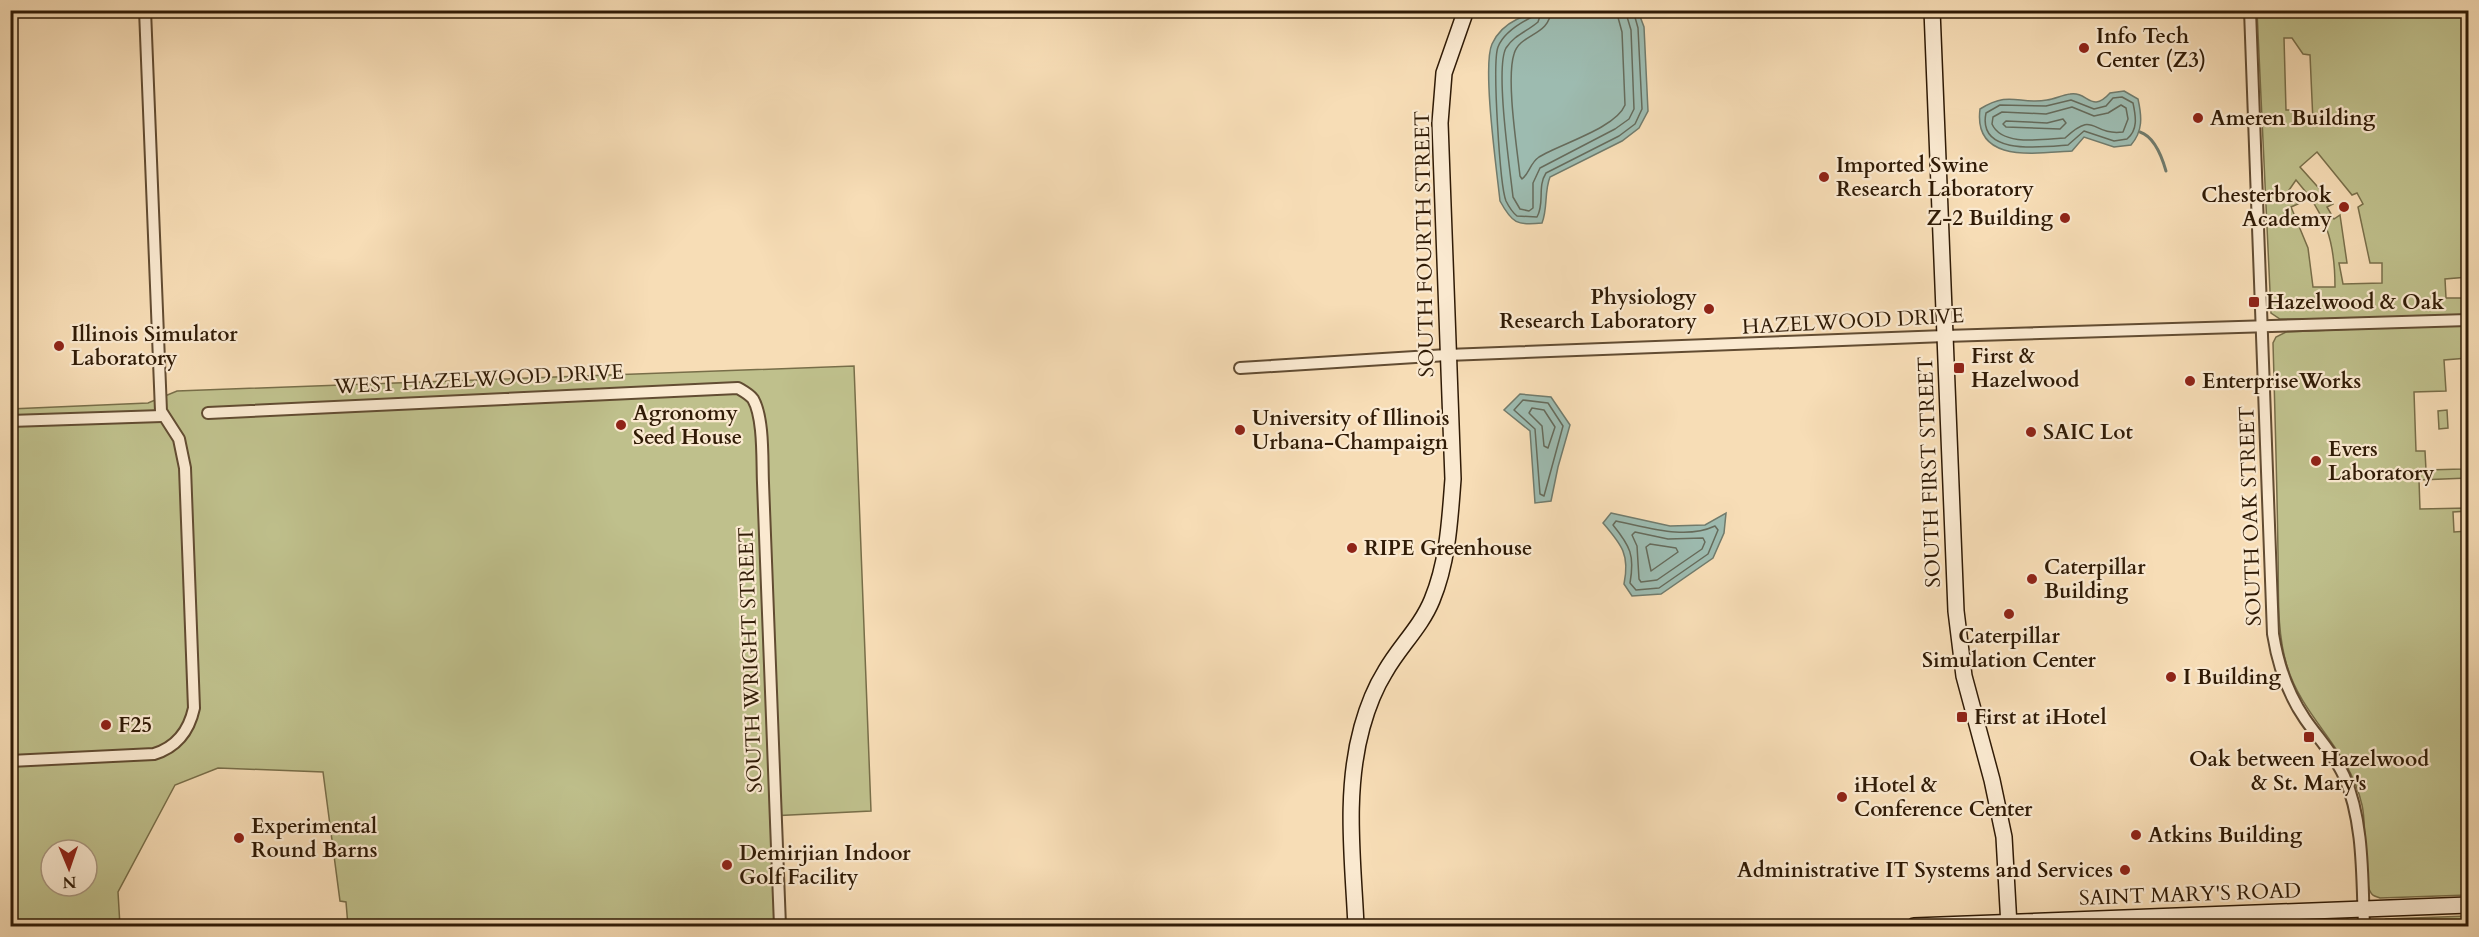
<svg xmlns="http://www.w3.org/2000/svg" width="2479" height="937" font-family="Cardo,serif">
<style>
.green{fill:#bfc08c;stroke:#786e49;stroke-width:1.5;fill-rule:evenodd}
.water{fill:#9dbbb0;stroke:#717b6c;stroke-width:1.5}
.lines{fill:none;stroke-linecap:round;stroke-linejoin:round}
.shore{stroke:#666b5b;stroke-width:1.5}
.stream{stroke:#717b6c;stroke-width:3}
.street-casing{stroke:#624c32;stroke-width:14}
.secondary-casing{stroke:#301b06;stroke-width:18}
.street{stroke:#fae9d0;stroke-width:10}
.secondary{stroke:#fae9d0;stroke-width:15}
.poi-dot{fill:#8f2418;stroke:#fae9d0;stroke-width:2}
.labels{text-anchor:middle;stroke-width:4.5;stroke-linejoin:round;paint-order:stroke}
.poi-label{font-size:21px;font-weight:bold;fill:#301b06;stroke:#fae9d0;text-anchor:start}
.street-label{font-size:21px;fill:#301b06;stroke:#fae9d0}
</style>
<rect width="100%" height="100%" fill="#f7ddb6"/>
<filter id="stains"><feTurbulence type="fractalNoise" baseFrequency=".00333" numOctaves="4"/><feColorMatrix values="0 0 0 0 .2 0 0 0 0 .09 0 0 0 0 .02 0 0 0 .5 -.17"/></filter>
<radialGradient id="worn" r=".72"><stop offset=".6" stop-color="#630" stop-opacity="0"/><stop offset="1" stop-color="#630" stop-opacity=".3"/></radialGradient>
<g class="green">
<path d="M 2257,11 L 2468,11 L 2468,277 L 2445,279 L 2446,298 L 2468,298 L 2468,315 L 2314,319 L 2280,319 L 2271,313 ZM 2284,38 L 2292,38 L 2303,54 L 2310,55 L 2313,122 L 2295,123 L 2295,110 L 2286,110 ZM 2317,152 L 2352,195 L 2357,193 L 2363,204 L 2358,207 L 2370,263 L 2382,263 L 2382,283 L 2343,284 L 2339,263 L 2347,263 L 2340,215 L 2334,219 L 2327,207 L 2333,204 L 2300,167 ZM 2296,180 C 2326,214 2335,241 2335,287 L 2313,287 L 2308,248 L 2291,207 L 2298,204 L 2287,193 Z"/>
<path d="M 2468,324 L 2468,358 L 2444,360 L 2446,391 L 2414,392 L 2416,451 L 2425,451 L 2426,470 L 2462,469 L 2462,449 L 2468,449 L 2468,478 L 2419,480 L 2420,509 L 2468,508 L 2468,511 L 2453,512 L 2454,532 L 2468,531 L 2468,895 L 2380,898 C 2375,896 2372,896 2370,891 C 2363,878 2367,825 2362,805 C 2349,748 2303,719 2287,666 C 2276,630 2279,590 2278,553 C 2277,483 2275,413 2273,343 L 2276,337 L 2286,332 Z"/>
<path d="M 854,366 L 871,811 L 770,816 L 776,926 L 348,926 L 346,902 L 340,901 L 323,772 L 218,768 L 175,785 L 118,892 L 120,926 L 11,926 L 10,409 L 148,403 L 177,391 ZM 51,850 L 87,850 L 87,886 L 51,886 Z"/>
<polygon points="2447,410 2448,428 2439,429 2438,411"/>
<polygon points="2346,916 2352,926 2092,926"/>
<polygon points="2468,916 2468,926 2376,926 2377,923 2386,919"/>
</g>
<g class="water">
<path d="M 1550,10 L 1638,11 L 1644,27 L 1648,111 L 1639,128 L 1622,141 L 1550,177 C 1544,192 1548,208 1542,223 C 1517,226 1512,223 1500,201 C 1497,172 1482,66 1492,44 C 1503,20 1527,14 1550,10 Z"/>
<path d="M 2124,91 L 2138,99 C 2142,117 2143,131 2131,145 L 2114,147 L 2084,137 L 2072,151 C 2036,153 1973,164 1980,109 C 2011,90 2018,105 2047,100 C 2055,99 2062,95 2070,94 C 2088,91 2091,114 2110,93 Z"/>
<polygon points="1520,394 1551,397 1570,425 1558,467 1551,501 1535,503 1530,431 1504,410"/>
<path d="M 1611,513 L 1670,526 L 1705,525 L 1726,513 L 1724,533 L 1713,558 L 1661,594 L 1632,596 L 1624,584 C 1630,555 1622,545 1603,523 Z"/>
</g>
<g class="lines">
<g class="shore">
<path d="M 1534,10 L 1532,17 C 1520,23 1503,34 1498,47 C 1492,63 1500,186 1506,201 C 1509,207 1512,212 1517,216 L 1537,217 C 1545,203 1537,187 1546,173 L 1619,136 L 1635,124 L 1642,109 L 1638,28 L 1633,10"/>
<path d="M 1542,10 L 1538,22 C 1528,31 1514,35 1506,48 C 1495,68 1510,169 1513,197 L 1520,209 L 1529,211 L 1533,208 L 1533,183 L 1540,168 L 1615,129 L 1629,119 L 1634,109 L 1631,30 L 1625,10"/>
<path d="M 1551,10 C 1550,36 1520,33 1514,54 C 1506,79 1517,148 1520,176 L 1522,179 C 1529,174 1530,163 1539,157 C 1560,144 1616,128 1625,105 L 1622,32 L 1616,10"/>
<path d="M 2122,97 L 2133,103 C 2136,117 2138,130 2127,139 L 2114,141 L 2084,131 L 2068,145 C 2042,147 1977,156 1986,113 L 2000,105 L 2046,106 L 2071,100 L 2094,109 L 2106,106 L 2113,98 Z"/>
<path d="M 2121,105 L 2126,108 L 2128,119 L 2123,132 C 2090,136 2096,109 2065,138 C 2044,139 2002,147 1992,124 L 1993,117 L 2002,112 L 2046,114 L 2072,107 L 2094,116 L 2108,113 Z"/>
<polygon points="2063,119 2066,123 2060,129 2006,127 2003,124 2006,121 2047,123"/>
<polygon points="1523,400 1548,403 1563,426 1544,496 1540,494 1535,429 1514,410"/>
<polygon points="1532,408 1544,410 1555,427 1548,448 1544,446 1542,426 1529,413"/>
<path d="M 1616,521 C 1647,527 1685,540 1715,526 L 1718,530 L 1708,554 L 1659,588 L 1636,590 L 1630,583 C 1635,555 1630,546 1613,525 Z"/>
<polygon points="1635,532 1668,539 1703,538 1705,542 1702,549 1657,580 1641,582 1639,579 1637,546 1632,535"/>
<polygon points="1650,544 1676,548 1678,552 1651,571 1646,547"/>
</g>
<path class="stream" d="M 2140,132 C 2155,137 2162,157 2166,171"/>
<g class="street-casing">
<g id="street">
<path d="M 2250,10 L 2273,634 C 2278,665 2287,693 2305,719 C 2318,738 2334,754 2344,776 C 2364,821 2362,878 2364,926"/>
<polyline points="1240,368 1447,355 1945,336 2468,320"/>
<path d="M 208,413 L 738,388 C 743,391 749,394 753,399 C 764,418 762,460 763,483 L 780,926"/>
<polyline points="10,421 162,416"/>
<path d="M 10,761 L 154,754 C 177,747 189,731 194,708 L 185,468 L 179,439 L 161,411 L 145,10"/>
</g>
</g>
<g class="secondary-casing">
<g id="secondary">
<polyline points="1932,10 1956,611 1964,676 1992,780 2004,837 2009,926"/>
<path d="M 1356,926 C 1353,860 1344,792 1362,727 C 1367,709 1375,688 1385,672 C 1399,647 1421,627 1432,600 C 1448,562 1450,518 1453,479 L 1440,123 L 1444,73 L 1466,10"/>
<polyline points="1914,926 2468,905"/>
</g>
</g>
<use href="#street" class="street"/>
<use href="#secondary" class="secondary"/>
</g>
<g class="poi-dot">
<circle cx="2084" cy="48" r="6"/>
<circle cx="2198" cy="118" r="6"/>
<circle cx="1824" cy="177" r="6"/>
<circle cx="2344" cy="207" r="6"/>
<circle cx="2065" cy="218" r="6"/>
<rect x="2248" y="296" width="12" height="12" rx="3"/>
<circle cx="1709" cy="309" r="6"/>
<circle cx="59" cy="346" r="6"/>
<rect x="1953" y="362" width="12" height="12" rx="3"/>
<circle cx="2190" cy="381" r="6"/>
<circle cx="621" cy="425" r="6"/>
<circle cx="1240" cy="430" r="6"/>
<circle cx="2031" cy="432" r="6"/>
<circle cx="2316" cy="461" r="6"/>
<circle cx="1352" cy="548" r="6"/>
<circle cx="2032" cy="579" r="6"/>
<circle cx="2009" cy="614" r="6"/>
<circle cx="2171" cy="677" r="6"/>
<rect x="1956" y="711" width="12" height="12" rx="3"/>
<circle cx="106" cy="725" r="6"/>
<rect x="2303" y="731" width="12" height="12" rx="3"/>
<circle cx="1842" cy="797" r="6"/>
<circle cx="2136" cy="835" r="6"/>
<circle cx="239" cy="838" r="6"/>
<circle cx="727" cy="865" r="6"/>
<circle cx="2125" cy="870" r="6"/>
</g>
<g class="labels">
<g class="poi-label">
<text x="2096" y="43">Info Tech<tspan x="2096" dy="24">Center (Z3)</tspan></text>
<text x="2210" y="125">Ameren Building</text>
<text x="1836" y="172">Imported Swine<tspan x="1836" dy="24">Research Laboratory</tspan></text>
<text x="2332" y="202" text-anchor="end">Chesterbrook<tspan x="2332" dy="24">Academy</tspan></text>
<text x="2053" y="225" text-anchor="end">Z-2 Building</text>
<text x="1697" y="304" text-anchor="end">Physiology<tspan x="1697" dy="24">Research Laboratory</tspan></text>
<text x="2266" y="309">Hazelwood &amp; Oak</text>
<text x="71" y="341">Illinois Simulator<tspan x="71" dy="24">Laboratory</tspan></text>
<text x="1971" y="363">First &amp;<tspan x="1971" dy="24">Hazelwood</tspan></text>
<text x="2202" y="388">EnterpriseWorks</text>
<text x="633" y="420">Agronomy<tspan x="633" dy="24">Seed House</tspan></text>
<text x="1252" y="425">University of Illinois<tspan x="1252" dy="24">Urbana-Champaign</tspan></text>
<text x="2043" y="439">SAIC Lot</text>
<text x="2328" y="456">Evers<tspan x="2328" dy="24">Laboratory</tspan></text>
<text x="1364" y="555">RIPE Greenhouse</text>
<text x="2044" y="574">Caterpillar<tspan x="2044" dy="24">Building</tspan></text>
<text x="2009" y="643" text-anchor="middle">Caterpillar<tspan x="2009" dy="24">Simulation Center</tspan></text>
<text x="2183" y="684">I Building</text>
<text x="1974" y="724">First at iHotel</text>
<text x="118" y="732">F25</text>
<text x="2309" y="766" text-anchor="middle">Oak between Hazelwood<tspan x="2309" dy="24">&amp; St. Mary's</tspan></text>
<text x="1854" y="792">iHotel &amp;<tspan x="1854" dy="24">Conference Center</tspan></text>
<text x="251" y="833">Experimental<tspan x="251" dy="24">Round Barns</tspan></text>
<text x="2148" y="842">Atkins Building</text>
<text x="739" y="860">Demirjian Indoor<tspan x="739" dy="24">Golf Facility</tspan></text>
<text x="2113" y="877" text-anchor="end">Administrative IT Systems and Services</text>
</g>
<g class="street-label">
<text transform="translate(1424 244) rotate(-91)" y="7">SOUTH FOURTH STREET</text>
<text transform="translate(1853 321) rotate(-3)" y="7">HAZELWOOD DRIVE</text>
<text transform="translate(479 379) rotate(-3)" y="7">WEST HAZELWOOD DRIVE</text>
<text transform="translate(1929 472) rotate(-92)" y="7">SOUTH FIRST STREET</text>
<text transform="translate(2250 516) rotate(-92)" y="7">SOUTH OAK STREET</text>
<text transform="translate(750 660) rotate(-92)" y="7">SOUTH WRIGHT STREET</text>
<text transform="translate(2190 894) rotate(-2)" y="7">SAINT MARY'S ROAD</text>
</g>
</g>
<rect width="2479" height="937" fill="none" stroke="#f7ddb6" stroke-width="36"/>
<rect x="12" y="12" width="2455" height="913" fill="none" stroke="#301b06" stroke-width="3"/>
<rect x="18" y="18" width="2443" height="901" fill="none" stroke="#301b06" stroke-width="1.5"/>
<g transform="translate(69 868) rotate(178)"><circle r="28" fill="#fae9d0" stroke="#a9977f" stroke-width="1.5"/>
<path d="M0-4.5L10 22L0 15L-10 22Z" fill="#8f2418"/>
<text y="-9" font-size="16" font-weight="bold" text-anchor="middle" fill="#301b06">N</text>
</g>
<rect width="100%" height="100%" filter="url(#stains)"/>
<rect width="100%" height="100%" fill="url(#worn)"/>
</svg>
